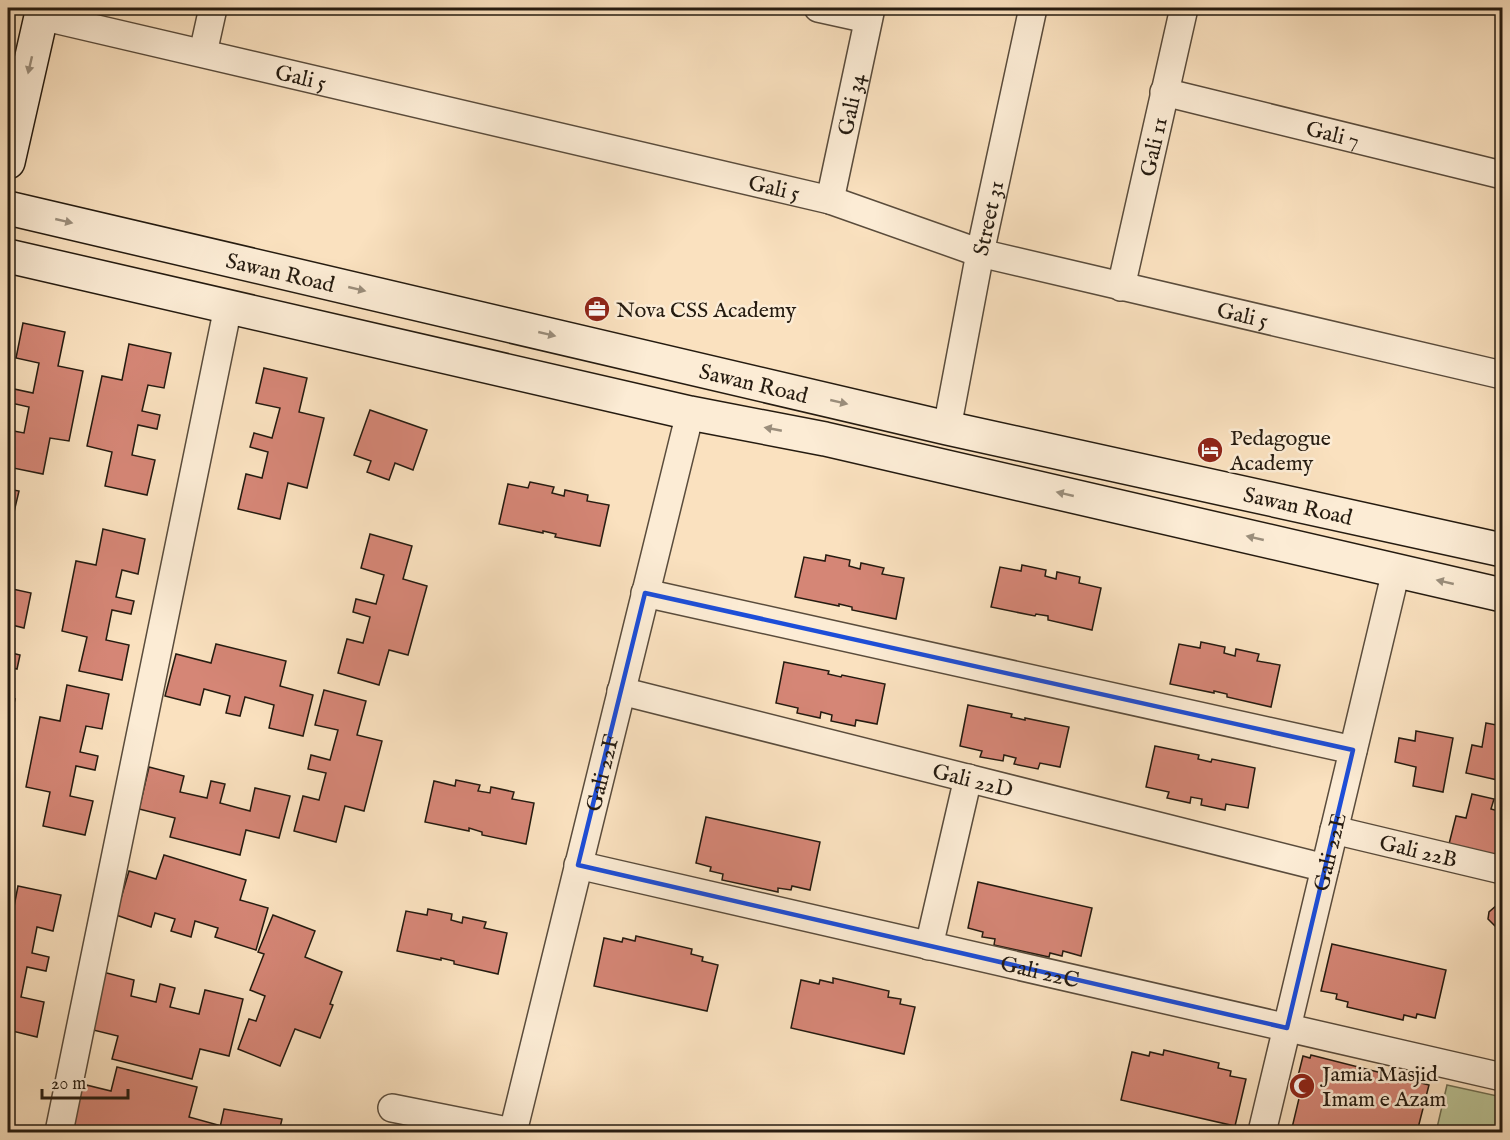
<svg xmlns="http://www.w3.org/2000/svg" width="1510" height="1140" font-family="'IM FELL English',serif">
<style>
.green{fill:#bac395;stroke:#706f52;stroke-width:1.5}
.building{fill:#d58676;stroke:#251b10;stroke-width:1.5}
.lines{fill:none;stroke-linecap:round;stroke-linejoin:round}
.street-casing{stroke:#5a4c3c;stroke-width:30}
.secondary-casing{stroke:#251b10;stroke-width:36}
.street{stroke:#fcecd5;stroke-width:27}
.secondary{stroke:#fcecd5;stroke-width:33}
.oneway{fill:#9b8e7c}
.marked{fill:none;stroke:#1d4ed8;stroke-width:4.5;stroke-linejoin:round}
.labels{text-anchor:middle;stroke-width:5;stroke-linejoin:round;paint-order:stroke}
.street-label{font-size:22px;fill:#251b10;stroke:#fcecd5}
.poi-label{font-size:22px;fill:#251b10;stroke:#fcecd5;text-anchor:start}
</style>
<rect width="100%" height="100%" fill="#fae1bf"/>
<filter id="stains"><feTurbulence type="fractalNoise" baseFrequency=".00333" numOctaves="4"/><feColorMatrix values="0 0 0 0 .2 0 0 0 0 .09 0 0 0 0 .02 0 0 0 .5 -.17"/></filter>
<radialGradient id="worn" r=".72"><stop offset=".6" stop-color="#630" stop-opacity="0"/><stop offset="1" stop-color="#630" stop-opacity=".3"/></radialGradient>
<polygon class="green" points="1447,1085 1502,1097 1502,1132 1436,1132"/>
<g class="building">
<polygon points="23,323 65,332 58,366 83,371 69,441 50,438 43,474 8,467 8,430 24,433 29,407 11,403 14,389 33,393 39,363 16,358"/>
<polygon points="129,344 171,353 164,388 148,385 142,411 160,415 157,429 138,425 132,455 155,460 147,495 105,486 112,452 87,446 102,376 122,380"/>
<polygon points="264,368 307,378 299,412 324,418 307,488 288,483 280,519 238,509 246,474 262,478 268,452 250,447 254,433 272,438 280,408 256,403"/>
<polygon points="370,410 427,430 413,470 395,463 389,480 367,472 371,461 354,455"/>
<polygon points="530,482 554,487 552,493 564,496 565,490 588,495 587,501 609,505 600,546 555,537 556,534 543,531 543,533 499,524 508,484 528,488"/>
<polygon points="8,489 19,491 9,533 8,533"/>
<polygon points="103,529 145,539 138,574 122,570 116,597 134,601 131,614 112,610 106,640 129,645 122,680 79,671 87,637 62,631 76,561 96,565"/>
<polygon points="370,534 412,546 403,579 427,586 408,655 389,650 379,685 338,673 347,639 363,643 370,617 353,612 356,599 376,604 384,575 361,568"/>
<polygon points="826,555 850,560 849,566 860,569 861,563 884,568 882,574 904,578 896,619 852,610 852,607 839,604 839,606 795,597 804,557 825,561"/>
<polygon points="1022,565 1046,570 1045,576 1056,579 1057,572 1080,577 1079,583 1101,588 1092,630 1048,620 1048,616 1036,614 1035,616 991,607 1000,567 1021,571"/>
<polygon points="8,588 31,593 24,628 8,624 8,628"/>
<polygon points="1201,642 1225,647 1224,653 1235,656 1236,649 1259,654 1257,661 1280,665 1271,707 1227,697 1227,694 1214,691 1214,693 1170,684 1179,644 1200,648"/>
<polygon points="216,644 286,661 280,686 313,695 303,736 269,728 274,705 245,697 240,716 226,713 230,696 204,689 200,705 165,696 176,654 211,663"/>
<polygon points="8,652 20,655 17,669 8,667"/>
<polygon points="784,662 829,671 828,674 841,677 842,675 885,684 877,724 856,720 855,726 831,721 832,715 821,712 820,718 797,713 798,708 776,703"/>
<polygon points="67,685 109,694 102,729 86,726 80,752 98,756 95,770 76,766 70,796 93,801 85,835 43,826 50,792 26,787 40,717 60,721"/>
<polygon points="324,690 366,701 357,735 382,741 364,811 345,806 336,842 294,831 303,796 319,800 326,773 308,769 311,755 330,760 338,730 315,725"/>
<polygon points="8,698 15,699 8,734"/>
<polygon points="968,705 1012,714 1011,717 1025,720 1025,718 1069,727 1060,767 1040,763 1038,769 1014,764 1016,758 1004,755 1003,761 980,757 982,751 960,746"/>
<polygon points="1486,723 1502,726 1502,781 1466,773 1472,745 1482,747"/>
<polygon points="1416,731 1453,738 1443,792 1413,786 1416,767 1395,762 1399,738 1415,741"/>
<polygon points="1155,746 1199,755 1198,759 1211,762 1212,759 1255,768 1248,808 1226,804 1225,810 1201,805 1202,799 1191,797 1190,803 1167,798 1169,792 1146,787"/>
<polygon points="149,767 184,776 180,792 207,798 211,781 225,784 220,803 250,811 255,788 290,796 279,838 246,830 240,855 170,837 175,818 139,809"/>
<polygon points="456,780 480,785 478,791 490,793 491,787 514,792 512,799 534,803 526,844 482,835 482,832 469,828 469,831 425,822 434,781 455,786"/>
<polygon points="1472,794 1494,799 1491,809 1502,812 1502,857 1449,844 1456,816 1466,818"/>
<polygon points="706,817 820,842 810,890 792,886 791,890 778,888 778,892 722,880 723,874 710,871 711,867 696,863"/>
<polygon points="164,855 246,880 240,900 268,908 256,950 215,937 218,928 195,921 191,937 171,931 175,919 155,913 151,927 116,915 129,871 156,879"/>
<polygon points="978,882 1092,908 1081,956 1063,951 1062,956 1050,953 1049,957 994,945 995,939 982,937 983,932 968,928"/>
<polygon points="18,886 61,895 53,931 37,927 32,953 49,957 46,971 27,967 21,997 44,1002 37,1037 8,1030 8,922 11,922"/>
<polygon points="1497,905 1502,905 1502,926 1495,926 1488,919 1489,912"/>
<polygon points="428,909 452,914 451,920 462,923 463,917 486,922 484,928 507,933 498,974 454,964 454,961 441,958 441,960 397,951 406,911 427,915"/>
<polygon points="273,915 315,931 305,957 342,972 330,1004 333,1005 320,1038 295,1029 280,1066 238,1049 249,1019 256,1021 265,996 250,990 264,954 258,952"/>
<polygon points="636,936 692,949 691,954 703,957 702,961 718,965 707,1011 594,986 604,938 622,942 623,938 635,941"/>
<polygon points="1332,944 1446,970 1435,1018 1417,1014 1416,1018 1404,1015 1403,1020 1347,1007 1348,1002 1336,999 1337,994 1321,991"/>
<polygon points="99,971 134,980 131,996 156,1002 160,984 175,988 170,1007 199,1014 205,990 243,999 229,1056 200,1049 192,1079 112,1059 118,1036 85,1028"/>
<polygon points="833,978 889,991 888,997 901,999 900,1004 915,1007 904,1054 791,1028 801,980 819,984 820,980 833,983"/>
<polygon points="1164,1050 1219,1063 1218,1068 1231,1071 1230,1076 1246,1079 1235,1126 1121,1100 1132,1052 1149,1056 1150,1052 1163,1055"/>
<polygon points="1311,1055 1429,1085 1417,1132 1291,1132 1302,1086 1296,1084 1303,1056 1310,1058"/>
<polygon points="117,1067 197,1087 189,1117 218,1125 216,1132 65,1132 78,1083 111,1091"/>
<polygon points="224,1109 282,1119 279,1132 219,1132"/>
</g>
<g class="lines">
<g class="street-casing">
<g id="street">
<polyline points="818,8 868,19"/>
<path id="s1" d="M 41,16 L 830,200 L 980,253 L 1502,375"/>
<polyline points="203,53 213,8"/>
<path id="s2" d="M 1164,92 L 1502,175"/>
<path id="s3" d="M 830,200 L 871,8"/>
<path id="s4" d="M 1121,287 L 1184,8"/>
<path id="s5" d="M 947,428 L 980,253 L 1033,8"/>
<polyline points="645,593 1353,750"/>
<path id="s6" d="M 621,691 L 1325,868"/>
<path id="s7" d="M 1334,830 L 1502,870"/>
<path id="s8" d="M 578,865 L 1502,1077"/>
<polyline points="929,946 968,778"/>
<polyline points="392,1108 512,1132"/>
<polyline points="59,1132 228,307"/>
<path id="s9" d="M 513,1132 L 690,413"/>
<path id="s10" d="M 1262,1132 L 1396,571"/>
</g>
</g>
<g class="secondary-casing">
<g id="secondary">
<polyline points="8,162 43,8"/>
<path id="s11" d="M 8,208 L 947,428 L 1502,550"/>
<polyline points="8,256 690,413 825,439 1502,595"/>
</g>
</g>
<use href="#street" class="street"/>
<use href="#secondary" class="secondary"/>
</g>
<defs><path id="oneway-solid" d="M-6-.8H1V-3.2L6.5 0L1 3.2V.8H-6Z" transform="scale(1.5)"/></defs>
<g class="oneway">
<use href="#oneway-solid" transform="translate(30 65) rotate(103)"/>
<use href="#oneway-solid" transform="translate(64 221) rotate(13)"/>
<use href="#oneway-solid" transform="translate(357 289) rotate(13)"/>
<use href="#oneway-solid" transform="translate(547 334) rotate(13)"/>
<use href="#oneway-solid" transform="translate(839 402) rotate(13)"/>
<use href="#oneway-solid" transform="translate(773 429) rotate(-169)"/>
<use href="#oneway-solid" transform="translate(1065 494) rotate(-167)"/>
<use href="#oneway-solid" transform="translate(1255 538) rotate(-167)"/>
<use href="#oneway-solid" transform="translate(1445 582) rotate(-167)"/>
</g>
<path class="marked" d="M 645,593 L 1353,750 L 1287,1028 L 578,865 Z"/>
<defs>
<g id="office-disc" transform="scale(1.35)"><circle r="9.5" fill="#8f2418" stroke="#fcecd5"/><path d="M-6-3h4V-5.5h4V-3h4V5H-6ZM-1-4.5V-3h2v-1.5ZM-6 0V1H6V0Z" fill="#fff"/></g>
<g id="hotel-disc" transform="scale(1.35)"><circle r="9.5" fill="#8f2418" stroke="#fcecd5"/><path d="M-6-4.5h1.5V1H6V5H4.5V3h-9V5H-6ZM-4 0a1.8 1.8 0 1 1 3.6 0ZM.5 0V-2.5h3Q6-2.5 6 0Z" fill="#fff"/></g>
<g id="mosque-disc" transform="scale(1.35)"><circle r="9.5" fill="#8f2418" stroke="#fcecd5"/><path d="M3.5-4.9A6 6 0 1 0 3.5 4.9A5 5 0 1 1 3.5-4.9Z" fill="#fff"/></g>
</defs>
<g fill-rule="evenodd">
<use href="#office-disc" x="597" y="309"/>
<use href="#hotel-disc" x="1210" y="450"/>
<use href="#mosque-disc" x="1302" y="1086"/>
</g>
<g class="labels">
<g class="street-label">
<text dy="8" stroke="none"><textPath href="#s1" startOffset="267">Gali 5</textPath></text>
<text dy="8" stroke="none"><textPath href="#s3" startOffset="98">Gali 34</textPath></text>
<text dy="8" stroke="none"><textPath href="#s2" startOffset="174">Gali 7</textPath></text>
<text dy="8" stroke="none"><textPath href="#s4" startOffset="144">Gali 11</textPath></text>
<text dy="8" stroke="none"><textPath href="#s1" startOffset="753">Gali 5</textPath></text>
<text dy="8" stroke="none"><textPath href="#s5" startOffset="214">Street 31</textPath></text>
<text dy="8" stroke="none"><textPath href="#s11" startOffset="280">Sawan Road</textPath></text>
<text dy="8" stroke="none"><textPath href="#s1" startOffset="1239">Gali 5</textPath></text>
<text dy="8" stroke="none"><textPath href="#s11" startOffset="766">Sawan Road</textPath></text>
<text dy="8" stroke="none"><textPath href="#s11" startOffset="1324">Sawan Road</textPath></text>
<text dy="8" stroke="none"><textPath href="#s9" startOffset="370">Gali 22F</textPath></text>
<text dy="8" stroke="none"><textPath href="#s6" startOffset="363">Gali 22D</textPath></text>
<text dy="8" stroke="none"><textPath href="#s7" startOffset="87">Gali 22B</textPath></text>
<text dy="8" stroke="none"><textPath href="#s10" startOffset="288">Gali 22E</textPath></text>
<text dy="8" stroke="none"><textPath href="#s8" startOffset="474">Gali 22C</textPath></text>
</g>
<g class="poi-label">
<text x="616" y="317">Nova CSS Academy</text>
<text x="1230" y="445">Pedagogue<tspan x="1230" dy="25">Academy</tspan></text>
<text x="1322" y="1081">Jamia Masjid<tspan x="1322" dy="25">Imam e Azam</tspan></text>
</g>
</g>
<rect width="1510" height="1140" fill="none" stroke="#fae1bf" stroke-width="30"/>
<rect x="9" y="9" width="1492" height="1122" fill="none" stroke="#251b10" stroke-width="3"/>
<rect x="15" y="15" width="1480" height="1110" fill="none" stroke="#251b10" stroke-width="1.5"/>
<path d="M42 1089v9h86v-9" fill="none" stroke="#251b10" stroke-width="3"/>
<text x="51" y="1089" font-size="18" fill="#251b10" stroke="#fcecd5" stroke-width="4.5" paint-order="stroke">20 m</text>
<rect width="100%" height="100%" filter="url(#stains)"/>
<rect width="100%" height="100%" fill="url(#worn)"/>
</svg>
